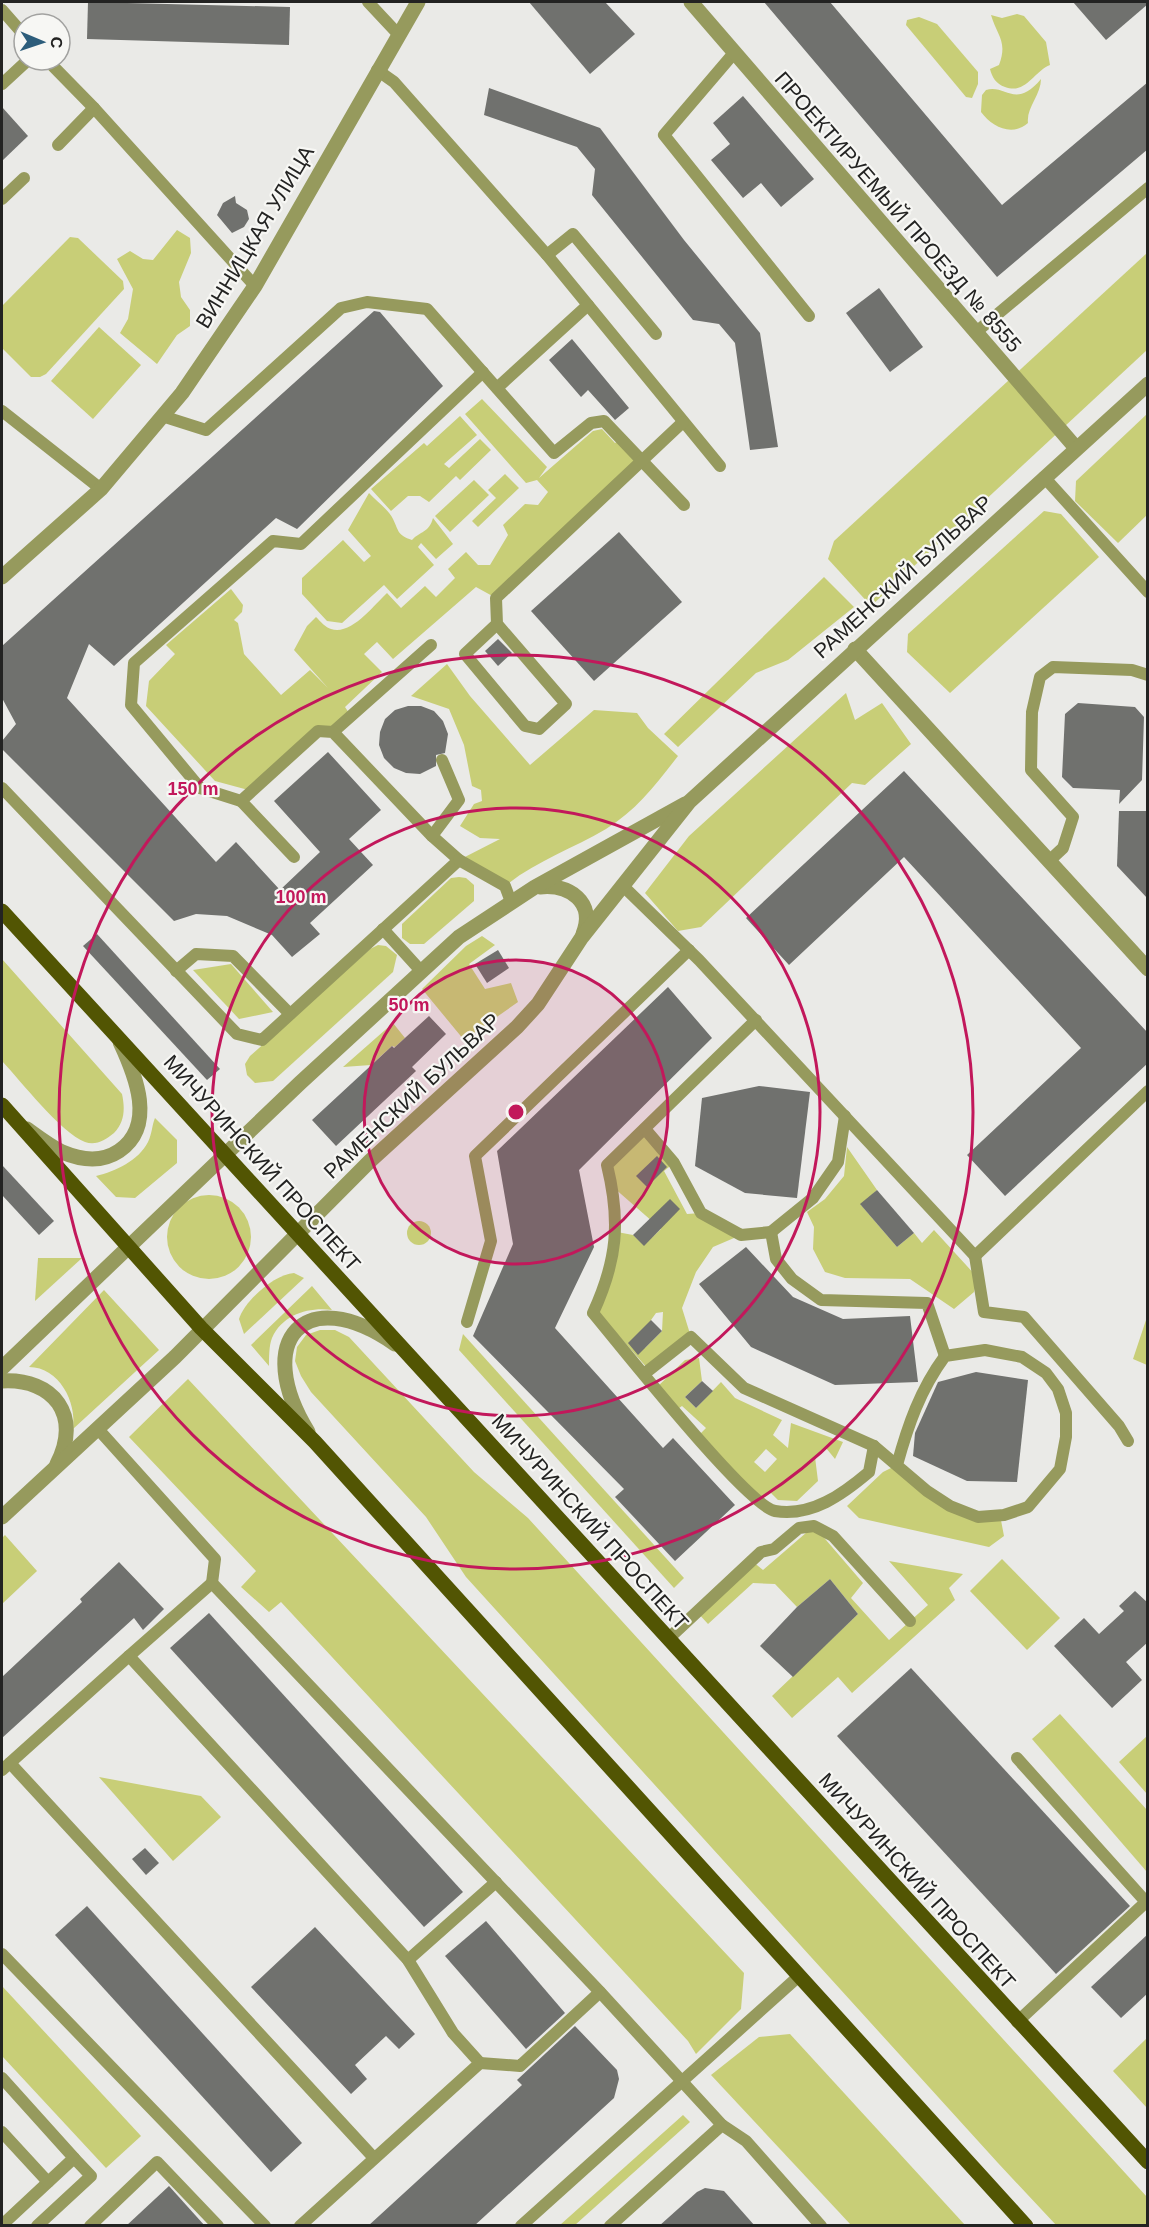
<svg xmlns="http://www.w3.org/2000/svg" width="1149" height="2227" font-family="Helvetica,sans-serif">
<style>
.green{fill:#c8ce77;fill-rule:evenodd}
.building{fill:#70716e}
.lines{fill:none;stroke-linecap:round;stroke-linejoin:round}
.service{stroke:#969a5d;stroke-width:12}
.minor{stroke:#969a5d;stroke-width:15}
.tertiary{stroke:#969a5d;stroke-width:15}
.primary{stroke:#525503;stroke-width:15}
.ring{fill:none;stroke:#c2185b;stroke-width:3}
.labels{text-anchor:middle;stroke-width:4.5;stroke-linejoin:round;paint-order:stroke}
.street-label{font-size:21px;fill:#232322;stroke:#f7f7f4}
.centre{fill:#c2185b;stroke:#f7f7f4;stroke-width:3}
.ring-label{font-size:18px;text-anchor:middle;font-weight:bold;fill:#c2185b;stroke:#f7f7f4;stroke-width:4.5;stroke-linejoin:round;paint-order:stroke}
</style>
<rect width="100%" height="100%" fill="#eaeae7"/>
<g class="green">
<path d="M 1017,14 L 1024,16 L 1046,42 L 1050,65 C 1034,71 1026,95 1005,87 C 996,84 992,77 990,69 L 999,65 C 1008,41 997,36 991,15 L 1002,18 Z"/>
<polygon points="919,17 937,24 978,72 978,84 972,98 966,97 906,25 907,20"/>
<path d="M 1041,79 C 1041,95 1026,108 1028,123 C 1012,137 992,127 981,112 L 982,95 L 986,90 C 1006,84 1015,110 1041,79 Z"/>
<polygon points="177,230 190,238 191,253 179,282 181,297 190,310 190,326 177,335 157,364 120,333 128,319 133,289 117,259 130,251 143,259 153,260"/>
<polygon points="70,237 78,238 123,281 124,289 46,374 40,377 31,377 2,348 2,306"/>
<polygon points="1147,253 1147,350 871,606 828,559 834,541"/>
<polygon points="99,327 141,365 93,419 51,381"/>
<path d="M 482,399 L 547,467 L 539,478 L 593,431 L 602,429 L 615,443 L 621,439 L 642,460 L 496,598 L 476,587 L 393,659 L 377,642 L 364,654 L 382,672 L 345,707 L 351,716 L 333,732 L 317,731 L 252,791 L 215,781 L 146,706 L 149,681 L 175,654 L 166,645 L 231,589 L 243,605 L 242,612 L 234,620 L 238,623 L 244,654 L 281,695 L 310,670 L 328,688 L 294,650 L 307,626 L 316,617 C 320,621 326,628 331,629 C 351,636 374,605 387,593 L 401,608 L 425,586 L 436,597 L 455,578 L 448,569 L 466,552 L 478,565 L 490,565 L 508,535 L 503,525 L 525,504 L 538,505 L 548,492 L 537,480 L 526,483 L 465,414 Z"/>
<polygon points="1147,414 1147,515 1118,543 1075,501 1076,481"/>
<polygon points="460,416 477,435 444,464 449,468 480,439 491,450 460,480 456,476 429,502 420,496 408,496 391,511 371,489 424,443 427,446"/>
<polygon points="505,474 519,488 478,527 472,521 496,498 488,490"/>
<polygon points="474,480 489,495 450,532 435,516"/>
<path d="M 369,493 C 376,501 389,510 393,519 C 399,531 397,535 412,540 C 420,531 429,533 433,518 L 453,544 L 436,559 L 421,543 L 418,547 L 434,565 L 397,599 L 384,585 L 342,623 L 327,621 L 302,594 L 302,578 L 343,540 L 364,562 L 371,556 L 348,530 Z"/>
<polygon points="1044,511 1061,514 1099,557 950,693 907,652 908,634"/>
<polygon points="824,577 854,607 788,660 756,673 678,747 664,734"/>
<path d="M 447,664 L 470,696 L 530,765 L 594,710 L 637,713 L 648,728 L 678,756 C 657,783 637,810 606,829 C 572,849 536,861 505,886 L 459,860 L 500,839 L 480,838 L 460,826 L 474,804 L 482,801 L 481,790 L 472,786 L 464,745 L 449,709 L 411,696 Z"/>
<polygon points="846,693 855,720 882,703 911,744 865,785 852,783 701,927 678,931 645,893 689,836"/>
<polygon points="459,877 466,878 474,885 474,901 424,944 410,944 402,938 402,924 451,878"/>
<polygon points="482,936 495,945 469,964 485,989 511,983 518,1002 464,1040 422,989 466,946"/>
<polygon points="378,945 386,946 397,955 393,972 273,1081 255,1083 247,1075 245,1064 250,1056 370,949"/>
<path d="M 2,959 L 122,1094 C 125,1108 125,1122 114,1133 C 105,1140 96,1146 85,1142 C 61,1133 20,1080 2,1061 Z"/>
<polygon points="231,964 273,1012 239,1019 193,970"/>
<polygon points="393,1023 405,1038 395,1047 392,1046 371,1065 343,1067"/>
<path d="M 155,1118 L 177,1140 L 177,1163 L 135,1198 L 116,1197 L 96,1176 C 116,1171 138,1161 148,1142 C 152,1134 152,1125 155,1118 Z"/>
<path d="M 645,1129 L 674,1163 L 664,1171 L 687,1214 L 701,1213 L 741,1235 L 713,1247 L 696,1272 L 682,1308 L 691,1337 L 649,1370 L 595,1309 L 617,1232 L 633,1235 L 644,1245 L 661,1229 L 613,1187 L 607,1165 ZM 663,1312 L 662,1331 L 645,1348 L 651,1320 L 656,1313 Z"/>
<polygon points="847,1147 877,1190 861,1205 897,1247 914,1233 922,1243 934,1230 977,1277 974,1292 954,1309 910,1279 845,1278 825,1272 813,1249 814,1227 807,1212 825,1199 844,1176"/>
<circle cx="209" cy="1237" r="42"/>
<circle cx="419" cy="1233" r="12"/>
<polygon points="38,1258 82,1258 35,1301"/>
<path d="M 294,1273 L 304,1278 L 244,1334 L 239,1319 C 244,1301 275,1274 294,1273 Z"/>
<path d="M 312,1286 L 332,1310 C 309,1307 283,1314 272,1338 C 269,1345 269,1358 269,1366 L 251,1345 Z"/>
<path d="M 104,1290 L 159,1350 L 73,1429 C 77,1402 59,1367 29,1367 Z"/>
<polygon points="1147,1317 1147,1365 1133,1359"/>
<polygon points="320,1330 335,1330 349,1337 474,1472 528,1518 1147,2197 1147,2225 1056,2225 998,2163 466,1577 426,1517 311,1392 301,1376 295,1361 297,1347 306,1335"/>
<polygon points="463,1334 684,1578 674,1588 459,1350"/>
<path d="M 699,1358 L 702,1381 L 685,1397 L 696,1408 L 721,1382 L 735,1398 L 782,1420 L 773,1435 L 788,1448 L 791,1423 L 843,1442 L 835,1459 L 826,1448 L 815,1457 L 818,1481 L 797,1501 L 778,1500 L 771,1493 L 759,1501 L 697,1437 L 706,1428 L 682,1406 L 675,1411 L 656,1388 L 685,1360 ZM 766,1449 L 777,1459 L 765,1472 L 754,1462 Z"/>
<polygon points="188,1379 744,1973 741,2009 696,2054 688,2041 281,1602 269,1612 241,1587 256,1571 129,1437"/>
<polygon points="897,1465 950,1506 1000,1515 1004,1536 989,1547 859,1518 847,1506 883,1472"/>
<polygon points="814,1526 863,1583 851,1598 889,1640 928,1605 889,1561 963,1574 949,1588 955,1600 852,1693 838,1677 792,1718 772,1696 858,1614 830,1579 797,1607 775,1584 753,1583 708,1624 697,1612 752,1561 763,1570"/>
<polygon points="5,1535 37,1571 2,1604 2,1538"/>
<polygon points="1002,1559 1060,1618 1027,1650 970,1591"/>
<polygon points="1060,1714 1147,1810 1147,1872 1032,1739"/>
<polygon points="1147,1736 1147,1794 1119,1762"/>
<polygon points="99,1777 201,1796 221,1817 173,1861"/>
<polygon points="2,1986 141,2136 106,2168 2,2056"/>
<polygon points="790,2034 965,2225 851,2225 711,2075 759,2037"/>
<polygon points="1147,2038 1147,2108 1113,2071"/>
<polygon points="683,2115 690,2122 575,2225 560,2225"/>
</g>
<g class="building">
<polygon points="88,2 290,7 289,45 87,39"/>
<polygon points="529,2 605,2 635,34 590,74"/>
<polygon points="764,2 830,2 1002,205 1148,82 1148,149 997,277"/>
<polygon points="1073,2 1148,2 1148,4 1106,40"/>
<polygon points="489,88 600,128 684,240 760,333 778,447 750,450 735,343 719,324 693,320 592,195 595,169 577,147 484,115"/>
<polygon points="743,96 814,179 781,207 761,183 743,198 711,160 730,144 713,123"/>
<polygon points="2,107 28,136 2,161"/>
<polygon points="235,196 236,203 247,210 249,219 244,227 232,233 217,215 223,203"/>
<polygon points="879,288 923,347 890,372 846,313"/>
<polygon points="374,311 380,312 443,386 297,529 276,518 114,666 89,644 67,698 216,862 236,842 280,890 320,852 274,801 328,752 381,810 349,839 373,865 310,923 320,934 292,957 272,935 227,916 196,914 174,921 2,749 2,741 16,724 2,698 2,646"/>
<polygon points="572,339 629,408 615,420 588,390 581,397 549,360"/>
<polygon points="619,532 682,602 594,681 531,611"/>
<polygon points="498,639 512,653 498,666 485,651"/>
<polygon points="1078,703 1135,707 1144,717 1142,780 1119,804 1120,790 1073,788 1062,777 1065,714"/>
<polygon points="408,706 421,706 434,711 443,721 448,734 445,753 436,755 436,766 420,774 406,773 394,768 384,758 379,745 380,732 385,719 395,710"/>
<polygon points="904,771 1148,1033 1148,1063 1005,1196 967,1155 1081,1048 904,857 789,965 746,918"/>
<polygon points="1119,811 1148,811 1148,899 1117,866"/>
<polygon points="97,934 220,1069 207,1080 83,946"/>
<polygon points="498,950 509,968 487,983 475,964"/>
<polygon points="668,987 712,1038 579,1170 594,1247 555,1328 663,1448 673,1438 735,1505 675,1561 615,1497 624,1489 473,1336 513,1244 497,1151"/>
<polygon points="429,1016 446,1034 412,1067 416,1071 336,1146 312,1120 392,1046 394,1048"/>
<polygon points="759,1086 810,1092 797,1198 745,1193 695,1166 702,1098"/>
<polygon points="657,1156 667,1167 647,1187 636,1176"/>
<polygon points="2,1165 54,1221 39,1235 2,1195"/>
<polygon points="877,1190 914,1233 897,1247 860,1204"/>
<polygon points="670,1199 680,1209 644,1246 633,1235"/>
<polygon points="746,1247 793,1297 843,1319 910,1316 918,1382 835,1385 751,1347 699,1284"/>
<polygon points="651,1320 662,1331 638,1355 628,1343"/>
<polygon points="976,1372 1028,1380 1017,1482 967,1481 913,1456 915,1433 938,1382"/>
<polygon points="702,1381 713,1391 696,1408 685,1397"/>
<polygon points="119,1562 164,1609 143,1630 134,1618 2,1738 2,1677 82,1602 80,1599"/>
<polygon points="830,1579 858,1614 793,1677 760,1646 797,1607"/>
<polygon points="1135,1591 1148,1603 1148,1642 1126,1662 1142,1680 1112,1708 1054,1646 1084,1618 1099,1634 1124,1611 1119,1606"/>
<polygon points="209,1613 463,1892 424,1927 170,1648"/>
<polygon points="911,1668 1130,1906 1056,1974 837,1736"/>
<polygon points="145,1848 159,1863 146,1875 132,1859"/>
<polygon points="87,1906 302,2143 271,2172 55,1935"/>
<polygon points="486,1921 565,2013 526,2049 445,1956"/>
<polygon points="315,1927 415,2034 399,2049 386,2036 355,2065 367,2079 351,2094 251,1987"/>
<polygon points="1148,1934 1148,1993 1121,2018 1091,1987"/>
<polygon points="575,2026 617,2070 619,2079 614,2098 474,2226 368,2226 522,2085 517,2080"/>
<polygon points="169,2186 205,2226 126,2226"/>
<polygon points="705,2188 724,2191 755,2226 659,2226 697,2192"/>
</g>
<g class="lines">
<g class="service">
<polyline points="368,2 398,34"/>
<polyline points="2,10 24,35"/>
<polyline points="734,53 664,135 809,316"/>
<polyline points="47,60 94,108 255,286"/>
<polyline points="377,70 394,82 547,255 720,466"/>
<polyline points="2,84 28,60"/>
<polyline points="58,145 94,108"/>
<polyline points="2,199 24,178"/>
<polyline points="547,255 573,234 656,334"/>
<polyline points="975,333 1148,188"/>
<polyline points="497,388 588,305"/>
<polyline points="2,411 101,489"/>
<polyline points="162,416 206,430 341,308 367,302 427,309 554,453 591,423 604,421 684,505"/>
<polyline points="1044,477 1148,592"/>
<polyline points="497,624 465,654 525,726 539,729 566,704 497,624 496,598 683,422"/>
<polyline points="333,732 431,645"/>
<polyline points="2,788 237,1034 262,1040 459,860 432,836 333,732 318,731 241,801 200,788 131,705 134,663 273,541 301,544 483,372"/>
<polyline points="241,801 294,857"/>
<polyline points="432,836 459,800 442,760"/>
<polyline points="459,860 505,886 511,902"/>
<polyline points="1049,861 1063,848 1073,817 1031,770 1032,712 1040,677 1053,667 1132,670 1148,675"/>
<polyline points="622,885 699,960 975,1256 1148,1091"/>
<polyline points="383,929 421,971"/>
<polyline points="176,971 196,954 233,956 290,1014"/>
<path d="M 756,1020 L 607,1165 C 621,1222 617,1261 593,1313 C 619,1344 747,1506 775,1511 C 812,1517 843,1494 869,1472 L 874,1446"/>
<polyline points="645,1129 674,1163 701,1213 741,1235 771,1232 813,1198 838,1162 845,1116"/>
<polyline points="771,1232 776,1259 792,1279 821,1300 927,1303 945,1356"/>
<polyline points="975,1256 984,1312 1024,1317 1119,1426 1128,1441"/>
<polyline points="467,1322 491,1241 475,1156 689,950"/>
<path d="M 644,1374 L 691,1337 L 744,1388 L 874,1446 L 927,1491 L 950,1506 L 978,1517 L 1004,1515 L 1028,1507 L 1060,1469 L 1066,1437 L 1066,1413 L 1058,1389 L 1046,1373 L 1022,1357 L 985,1350 L 945,1356 C 920,1390 908,1425 897,1465"/>
<polyline points="98,1429 215,1559 212,1583 600,1992 722,2125"/>
<polyline points="212,1583 129,1656 408,1960 453,2033 480,2063 300,2226"/>
<polyline points="668,1639 761,1552 774,1549 799,1528 814,1526 833,1536 910,1621"/>
<polyline points="1017,1758 1146,1902 1017,2022"/>
<polyline points="10,1763 374,2158"/>
<polyline points="2,1770 129,1656"/>
<polyline points="2,1954 265,2226"/>
<polyline points="408,1960 496,1882"/>
<polyline points="480,2063 520,2066 600,1992"/>
<polyline points="2,2078 74,2158 2,2225"/>
<polyline points="2,2132 48,2182"/>
<polyline points="37,2226 91,2176 74,2158"/>
<polyline points="90,2226 157,2162 218,2226"/>
<polyline points="521,2226 799,1976"/>
<polyline points="610,2226 722,2125 746,2141 821,2226"/>
</g>
<g class="minor">
<polyline points="691,2 1076,448"/>
<polyline points="855,649 1148,969"/>
</g>
<g class="tertiary">
<polyline points="2,577 101,489 182,393 255,286 418,2"/>
<path d="M 540,887 C 569,884 596,902 583,934"/>
<path d="M 27,1129 C 38,1137 50,1146 62,1152 C 81,1160 101,1163 119,1151 C 156,1126 136,1076 120,1042"/>
<polyline points="2,1368 300,1083 459,937 535,887 685,804"/>
<path d="M 2,1381 C 54,1378 82,1416 57,1464"/>
<path d="M 308,1432 C 252,1341 304,1281 395,1344"/>
<polyline points="2,1517 175,1357 370,1161 517,1027 538,1004 582,937 689,802 1148,384"/>
</g>
<g class="primary">
<polyline points="2,911 1148,2162"/>
<polyline points="2,1105 201,1328 315,1442 1026,2226"/>
</g>
</g>
<circle cx="516" cy="1112" r="152" fill="#c2185b" fill-opacity=".12"/>
<g class="ring">
<circle cx="516" cy="1112" r="152"/>
<circle cx="516" cy="1112" r="304"/>
<circle cx="516" cy="1112" r="457"/>
</g>
<g class="labels">
<g class="street-label">
<text transform="translate(898 212) rotate(49)" y="7">ПРОЕКТИРУЕМЫЙ ПРОЕЗД № 8555</text>
<text transform="translate(255 237) rotate(-59)" y="7">ВИННИЦКАЯ УЛИЦА</text>
<text transform="translate(903 577) rotate(-42)" y="7">РАМЕНСКИЙ БУЛЬВАР</text>
<text transform="translate(412 1096) rotate(-43)" y="7">РАМЕНСКИЙ БУЛЬВАР</text>
<text transform="translate(262 1163) rotate(48)" y="7">МИЧУРИНСКИЙ ПРОСПЕКТ</text>
<text transform="translate(590 1522) rotate(48)" y="7">МИЧУРИНСКИЙ ПРОСПЕКТ</text>
<text transform="translate(917 1881) rotate(48)" y="7">МИЧУРИНСКИЙ ПРОСПЕКТ</text>
</g>
</g>
<circle cx="516" cy="1112" r="9" class="centre"/>
<g class="ring-label">
<text x="193" y="795">150 m</text>
<text x="301" y="903">100 m</text>
<text x="409" y="1011">50 m</text>
</g>
<rect width="1149" height="2227" fill="none" stroke="#232322" stroke-width="6"/>
<g transform="translate(42 42) rotate(92)"><circle r="28" fill="#f7f7f4" stroke="#a2a2a0" stroke-width="1.5"/>
<path d="M0-4.5L10 22L0 15L-10 22Z" fill="#2d5d7b"/>
<text y="-9" font-size="16" font-weight="bold" text-anchor="middle" fill="#232322">С</text>
</g>
</svg>
